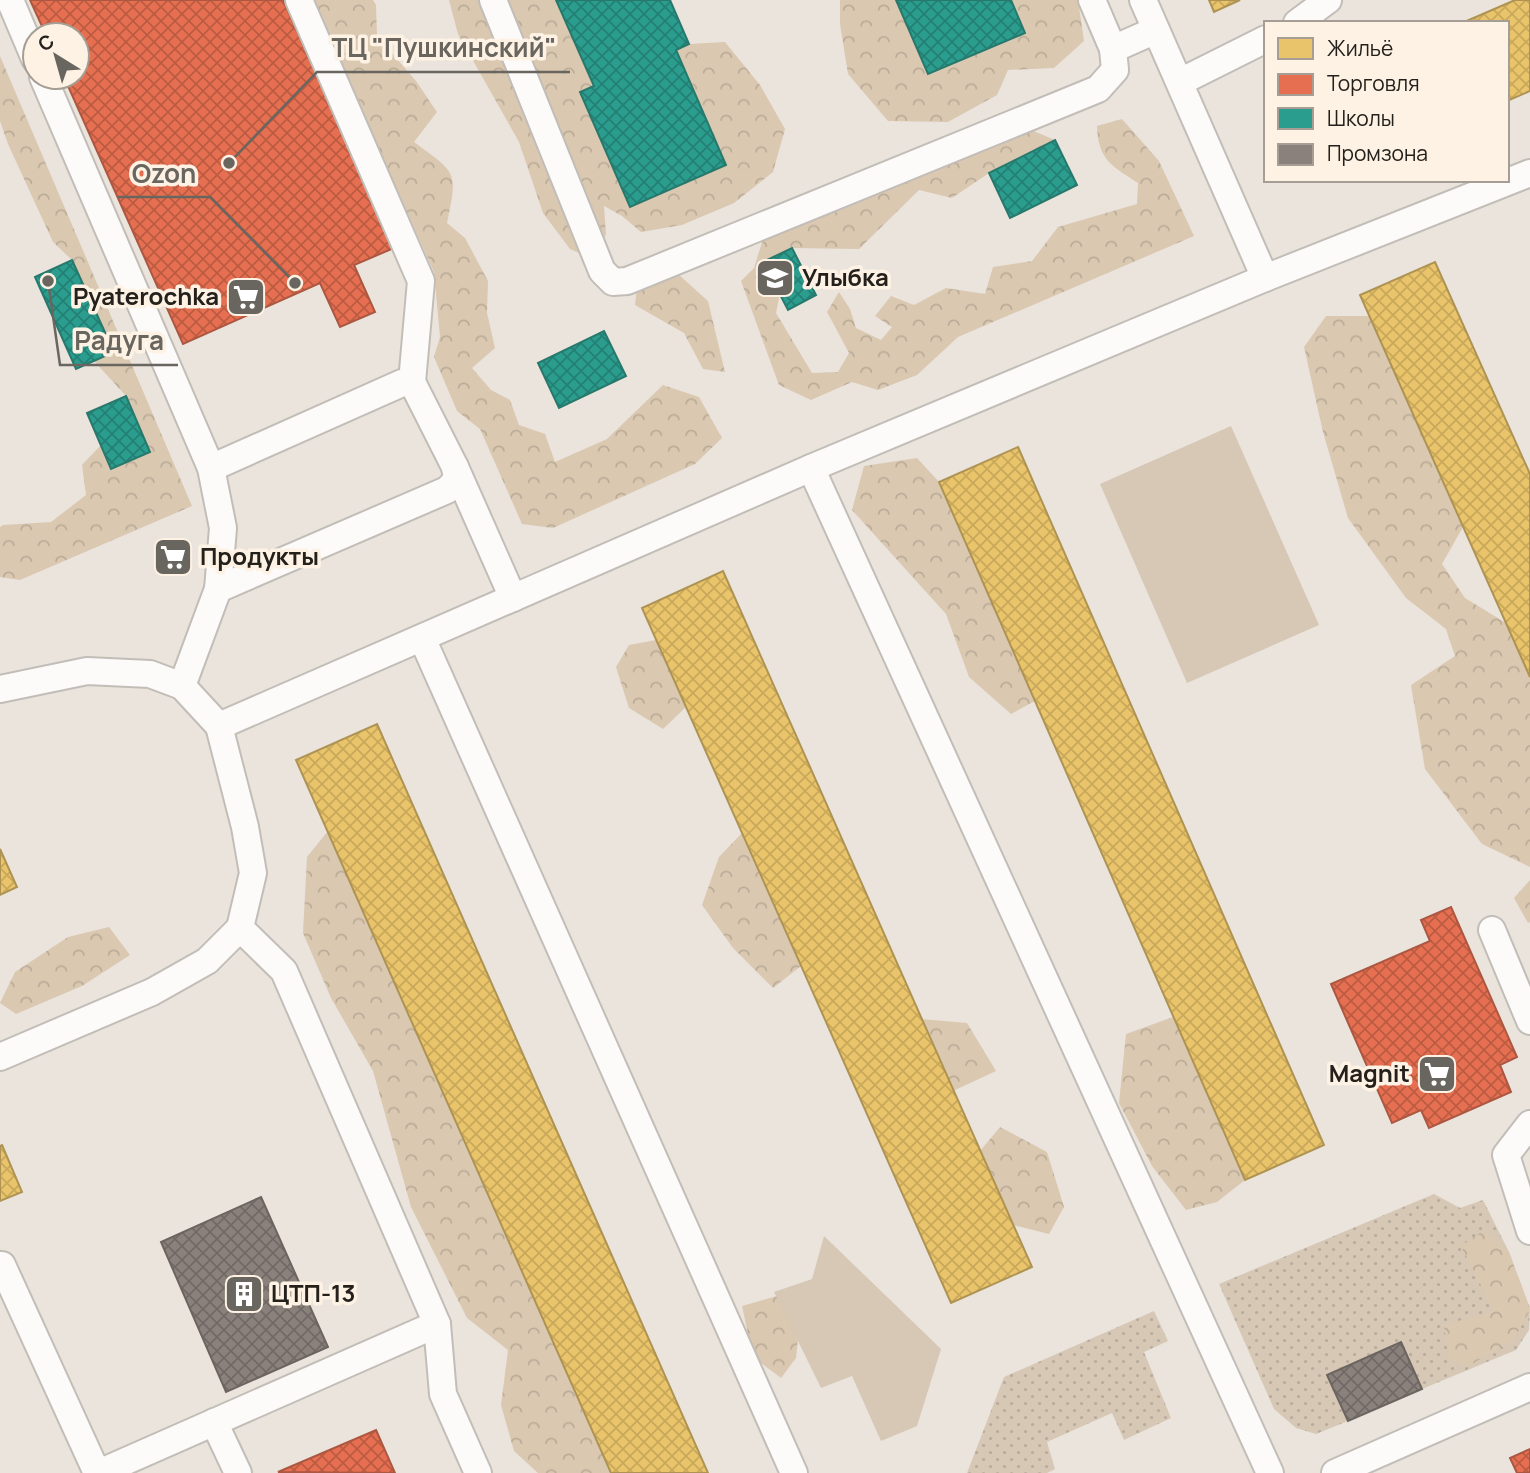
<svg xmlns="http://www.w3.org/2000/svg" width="1530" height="1473" font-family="Manrope,sans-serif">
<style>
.grass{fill:url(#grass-dots)}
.forest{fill:url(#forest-crowns)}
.green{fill:#d7c8b6}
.homes{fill:url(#homes-cross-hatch);stroke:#ae9352;stroke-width:2}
.shops{fill:url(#shops-cross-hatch);stroke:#ac5741;stroke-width:2}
.schools{fill:url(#schools-cross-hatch);stroke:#28786c;stroke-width:2}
.industry{fill:url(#industry-cross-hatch);stroke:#6b645f;stroke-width:2}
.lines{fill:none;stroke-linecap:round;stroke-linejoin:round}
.lane-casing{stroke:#c2bdb7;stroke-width:30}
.lane{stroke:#fcfbfa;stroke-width:26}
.labels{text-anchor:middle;stroke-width:7;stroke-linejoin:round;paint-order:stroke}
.poi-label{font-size:24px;font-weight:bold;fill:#24201b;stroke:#fdf2e4;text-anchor:start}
.leader{fill:none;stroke:#69655f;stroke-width:2.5}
.callout-dot{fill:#69655f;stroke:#fdf2e4;stroke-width:2.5}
.callout-label{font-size:26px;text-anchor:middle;font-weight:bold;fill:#69655f;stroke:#fdf2e4;stroke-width:7;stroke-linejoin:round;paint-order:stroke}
</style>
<defs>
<pattern id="grass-dots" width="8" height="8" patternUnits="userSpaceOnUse" patternTransform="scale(1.75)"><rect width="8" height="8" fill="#d7c8b6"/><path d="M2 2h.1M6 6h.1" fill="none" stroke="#b8ac9c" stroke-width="1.8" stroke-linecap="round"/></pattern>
<pattern id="forest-crowns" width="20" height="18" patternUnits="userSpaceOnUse" patternTransform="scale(1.75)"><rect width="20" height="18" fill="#dac8b1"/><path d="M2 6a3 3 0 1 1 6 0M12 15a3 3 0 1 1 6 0" fill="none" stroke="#bbac98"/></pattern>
<pattern id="homes-cross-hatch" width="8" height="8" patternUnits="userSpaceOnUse" patternTransform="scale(1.75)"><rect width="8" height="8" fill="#e9c46a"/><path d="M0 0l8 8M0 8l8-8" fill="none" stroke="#c8a85b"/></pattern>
<pattern id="shops-cross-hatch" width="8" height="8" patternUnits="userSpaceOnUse" patternTransform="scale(1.75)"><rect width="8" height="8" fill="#e76f51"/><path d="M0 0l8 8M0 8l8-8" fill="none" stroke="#bb5b42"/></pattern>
<pattern id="schools-cross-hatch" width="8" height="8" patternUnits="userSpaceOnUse" patternTransform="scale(1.75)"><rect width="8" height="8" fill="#2a9d8f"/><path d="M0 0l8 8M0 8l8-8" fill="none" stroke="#248074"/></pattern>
<pattern id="industry-cross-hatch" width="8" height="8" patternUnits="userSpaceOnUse" patternTransform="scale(1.75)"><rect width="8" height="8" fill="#8a817c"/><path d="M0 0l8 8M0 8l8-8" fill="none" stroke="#716965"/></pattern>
</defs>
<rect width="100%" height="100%" fill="#eae4dd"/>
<g class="grass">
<polygon points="1434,1194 1460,1208 1483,1200 1509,1252 1530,1308 1529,1330 1516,1350 1422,1389 1401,1342 1327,1376 1348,1421 1316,1434 1296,1428 1274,1409 1219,1284"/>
<polygon points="1154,1311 1168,1341 1144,1352 1171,1418 1124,1440 1112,1413 1047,1442 1055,1469 1047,1473 967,1473 1004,1377"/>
</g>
<g class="forest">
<path d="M 312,0 L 373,0 L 376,5 L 377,36 L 416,81 L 437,112 L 414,142 C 457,174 458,170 447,223 L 465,238 L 488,281 L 487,313 L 495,348 L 472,368 L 491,390 L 510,400 L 519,425 L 545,434 L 555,462 L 607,439 L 663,385 L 699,397 L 722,438 L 695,464 L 553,528 L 522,524 L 480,429 L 457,411 L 434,357 L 440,337 L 434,272 Z"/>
<polygon points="449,0 556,0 594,86 581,92 689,44 725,42 760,85 785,129 773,172 734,203 682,225 641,232 622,216 604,206 606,234 595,260 570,249 543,213 519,142 458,34"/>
<polygon points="840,0 896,0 928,74 1025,33 1011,0 1078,0 1084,41 1054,68 1008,70 997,95 948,122 888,121 848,74 840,24"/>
<polygon points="0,56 192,506 20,580 0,577 0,527 3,525 51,522 86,495 82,465 101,445 111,469 150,451 126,396 94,361 113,352 72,260 53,242 8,144 0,121"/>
<path d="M 1122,119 L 1159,161 L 1194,236 L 958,337 L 917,375 L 878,390 L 852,382 L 811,400 L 779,385 L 741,281 L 754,268 L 763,239 L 1019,125 L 1055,140 L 989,173 L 952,198 L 919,190 L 859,249 L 792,248 L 763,262 L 780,293 L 776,313 L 812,373 L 838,372 L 849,353 L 827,312 L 839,292 L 850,309 L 856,328 L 881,340 L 892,327 L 875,316 L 891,296 L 914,305 L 946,288 L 985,294 L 993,267 L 1032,261 L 1058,227 L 1137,204 L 1138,183 C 1112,166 1098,160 1097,126 Z"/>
<polygon points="678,274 708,301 725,372 703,369 684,333 635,305 638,277"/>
<polygon points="1326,316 1369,316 1463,527 1442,564 1465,598 1506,623 1530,677 1530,867 1482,844 1425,769 1411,685 1455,656 1446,629 1406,598 1348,518 1323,432 1304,347"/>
<polygon points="917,458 939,482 1035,701 1011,714 969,677 946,614 852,510 864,466"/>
<polygon points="656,640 686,707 663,729 629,708 616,667 629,645"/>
<polygon points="328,831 611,1473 538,1473 514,1451 501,1405 508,1350 467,1318 411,1207 373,1071 331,998 303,933 307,857"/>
<polygon points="742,833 801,966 773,988 733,948 702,905 719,857"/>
<polygon points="1530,880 1530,922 1528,923 1514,898"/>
<polygon points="109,927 130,955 82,986 16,1014 0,1003 15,972 68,937"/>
<polygon points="1173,1017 1245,1180 1217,1202 1186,1210 1152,1166 1119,1103 1126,1034"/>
<polygon points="921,1019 967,1023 996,1071 953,1091"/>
<polygon points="1000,1127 1047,1152 1064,1207 1049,1234 1013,1225 980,1151"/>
<polygon points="1484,1230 1509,1252 1530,1310 1513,1341 1468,1366 1449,1359 1444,1325 1494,1311 1461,1246"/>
<polygon points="784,1294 800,1321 796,1358 781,1378 753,1357 742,1306"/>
</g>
<g class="green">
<polygon points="1231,426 1319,625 1187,683 1100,484"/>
<polygon points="824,1236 941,1349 917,1426 881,1441 852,1376 821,1388 774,1292 812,1279"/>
</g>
<g class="homes">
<polygon points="1209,0 1240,0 1214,12"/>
<polygon points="1515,0 1530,0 1530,91 1507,101 1507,23 1462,23"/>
<polygon points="1435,262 1530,474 1530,677 1360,295"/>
<polygon points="1018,447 1324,1145 1245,1180 939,482"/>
<polygon points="723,571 1032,1267 951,1303 642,608"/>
<polygon points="377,724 605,1240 708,1473 611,1473 296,760"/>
<polygon points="0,849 17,887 0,895"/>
<polygon points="2,1145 22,1192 0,1201 0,1146"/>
</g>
<g class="shops">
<polygon points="30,0 283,0 394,248 354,265 375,312 340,327 320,283 183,344 64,77 77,77 77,35 46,35"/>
<polygon points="1451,907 1517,1057 1500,1065 1511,1092 1429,1128 1421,1110 1392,1123 1331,984 1430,941 1421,920"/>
<polygon points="376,1430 395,1473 278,1472"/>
<polygon points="1530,1449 1530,1473 1517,1473 1510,1458"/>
</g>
<g class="schools">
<polygon points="556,0 670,0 689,44 676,50 726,165 630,207 580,92 594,86"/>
<polygon points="896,0 1011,0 1025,33 928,74"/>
<polygon points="1055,140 1077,185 1010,218 989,173"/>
<polygon points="792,248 816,295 788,310 763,262"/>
<polygon points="72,260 114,352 76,369 35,277"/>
<polygon points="604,331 626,376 559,408 538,363"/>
<polygon points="126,396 150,452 111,469 87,413"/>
</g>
<g class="industry">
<polygon points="261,1197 328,1347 226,1392 161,1242"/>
<polygon points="1401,1342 1422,1389 1348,1421 1327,1375"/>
</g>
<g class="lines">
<g class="lane-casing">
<g id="lane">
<polyline points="10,0 35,59"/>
<polyline points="299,0 421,281 412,382"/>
<polyline points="493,0 602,271 613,282 627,281 1098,89 1115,70 1113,49 1092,0"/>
<polyline points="1143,0 1265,278"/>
<polyline points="1297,23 1328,0"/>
<polyline points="1113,49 1156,30"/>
<polyline points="43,77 211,468 223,528 218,589 182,686"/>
<polyline points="1180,82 1266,39"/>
<polyline points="455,467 513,598"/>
<polyline points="211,468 402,383 412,382 455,467 457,480 447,490 218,589"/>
<polyline points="811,468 1270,1473"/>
<polyline points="422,638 794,1473"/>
<polyline points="0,689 87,671 150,674 182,686 219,726 245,827 253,873 240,928 207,961 152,992 0,1057"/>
<polyline points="219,726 811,468 1265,278 1530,173"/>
<polyline points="240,928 284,971 437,1324 443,1394 478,1473"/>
<polyline points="1492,930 1530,1021"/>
<polyline points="1530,1124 1506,1155 1530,1231"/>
<polyline points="0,1266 2,1265 97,1473"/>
<polyline points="214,1422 238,1473"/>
<polyline points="99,1473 437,1324"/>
<polyline points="1335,1473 1530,1387"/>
</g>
</g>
<use href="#lane" class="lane"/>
</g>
<defs>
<g id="school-square" transform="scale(2.0125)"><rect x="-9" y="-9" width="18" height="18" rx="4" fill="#69655f" stroke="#fdf2e4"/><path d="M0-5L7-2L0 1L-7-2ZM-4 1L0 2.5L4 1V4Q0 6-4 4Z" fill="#fff"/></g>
<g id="supermarket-square" transform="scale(2.0125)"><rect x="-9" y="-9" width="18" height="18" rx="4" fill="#69655f" stroke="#fdf2e4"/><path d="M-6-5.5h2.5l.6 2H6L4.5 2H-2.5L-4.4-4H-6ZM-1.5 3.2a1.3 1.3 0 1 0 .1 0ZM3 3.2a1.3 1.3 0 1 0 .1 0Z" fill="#fff"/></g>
<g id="building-square" transform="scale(2.0125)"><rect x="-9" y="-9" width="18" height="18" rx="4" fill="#69655f" stroke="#fdf2e4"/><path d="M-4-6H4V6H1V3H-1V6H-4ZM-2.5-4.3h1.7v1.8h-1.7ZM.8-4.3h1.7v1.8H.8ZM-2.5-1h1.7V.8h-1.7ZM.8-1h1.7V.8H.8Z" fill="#fff"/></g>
</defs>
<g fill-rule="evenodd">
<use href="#school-square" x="775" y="278"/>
<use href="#supermarket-square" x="246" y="297"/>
<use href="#supermarket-square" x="173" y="557"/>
<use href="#supermarket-square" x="1437" y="1074"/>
<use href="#building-square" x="244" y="1294"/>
</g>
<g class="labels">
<g class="poi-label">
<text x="802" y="286">Улыбка</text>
<text x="219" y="305" text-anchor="end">Pyaterochka</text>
<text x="200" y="565">Продукты</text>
<text x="1410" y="1082" text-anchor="end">Magnit</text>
<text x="271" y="1302">ЦТП-13</text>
</g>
</g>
<path class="leader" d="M229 163L317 72H570M295 283L210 197H118M48 281L60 365H178"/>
<g class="callout-dot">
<circle cx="229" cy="163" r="7"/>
<circle cx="295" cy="283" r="7"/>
<circle cx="48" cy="281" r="7"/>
</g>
<g class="callout-label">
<text x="444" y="57">ТЦ "Пушкинский"</text>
<text x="164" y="183">Ozon</text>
<text x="119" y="350">Радуга</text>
</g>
<rect x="1264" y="21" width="245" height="161" fill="#fdf2e4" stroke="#a69e94" stroke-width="2"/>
<rect x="1278" y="38" width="35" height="21" fill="#e9c46a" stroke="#a69e94" stroke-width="2"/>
<text x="1327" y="56" font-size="21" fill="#24201b">Жильё</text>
<rect x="1278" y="74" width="35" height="21" fill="#e76f51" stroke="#a69e94" stroke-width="2"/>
<text x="1327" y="91" font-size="21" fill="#24201b">Торговля</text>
<rect x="1278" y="108" width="35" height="21" fill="#2a9d8f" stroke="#a69e94" stroke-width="2"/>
<text x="1327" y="126" font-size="21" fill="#24201b">Школы</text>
<rect x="1278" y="144" width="35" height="21" fill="#8a817c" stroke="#a69e94" stroke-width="2"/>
<text x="1327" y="161" font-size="21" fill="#24201b">Промзона</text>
<g transform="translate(56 56) rotate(323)"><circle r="33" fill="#fdf2e4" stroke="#a69e94" stroke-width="2"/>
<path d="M0-5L12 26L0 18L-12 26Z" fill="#69655f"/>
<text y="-10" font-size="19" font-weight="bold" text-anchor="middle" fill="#24201b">С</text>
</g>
</svg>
